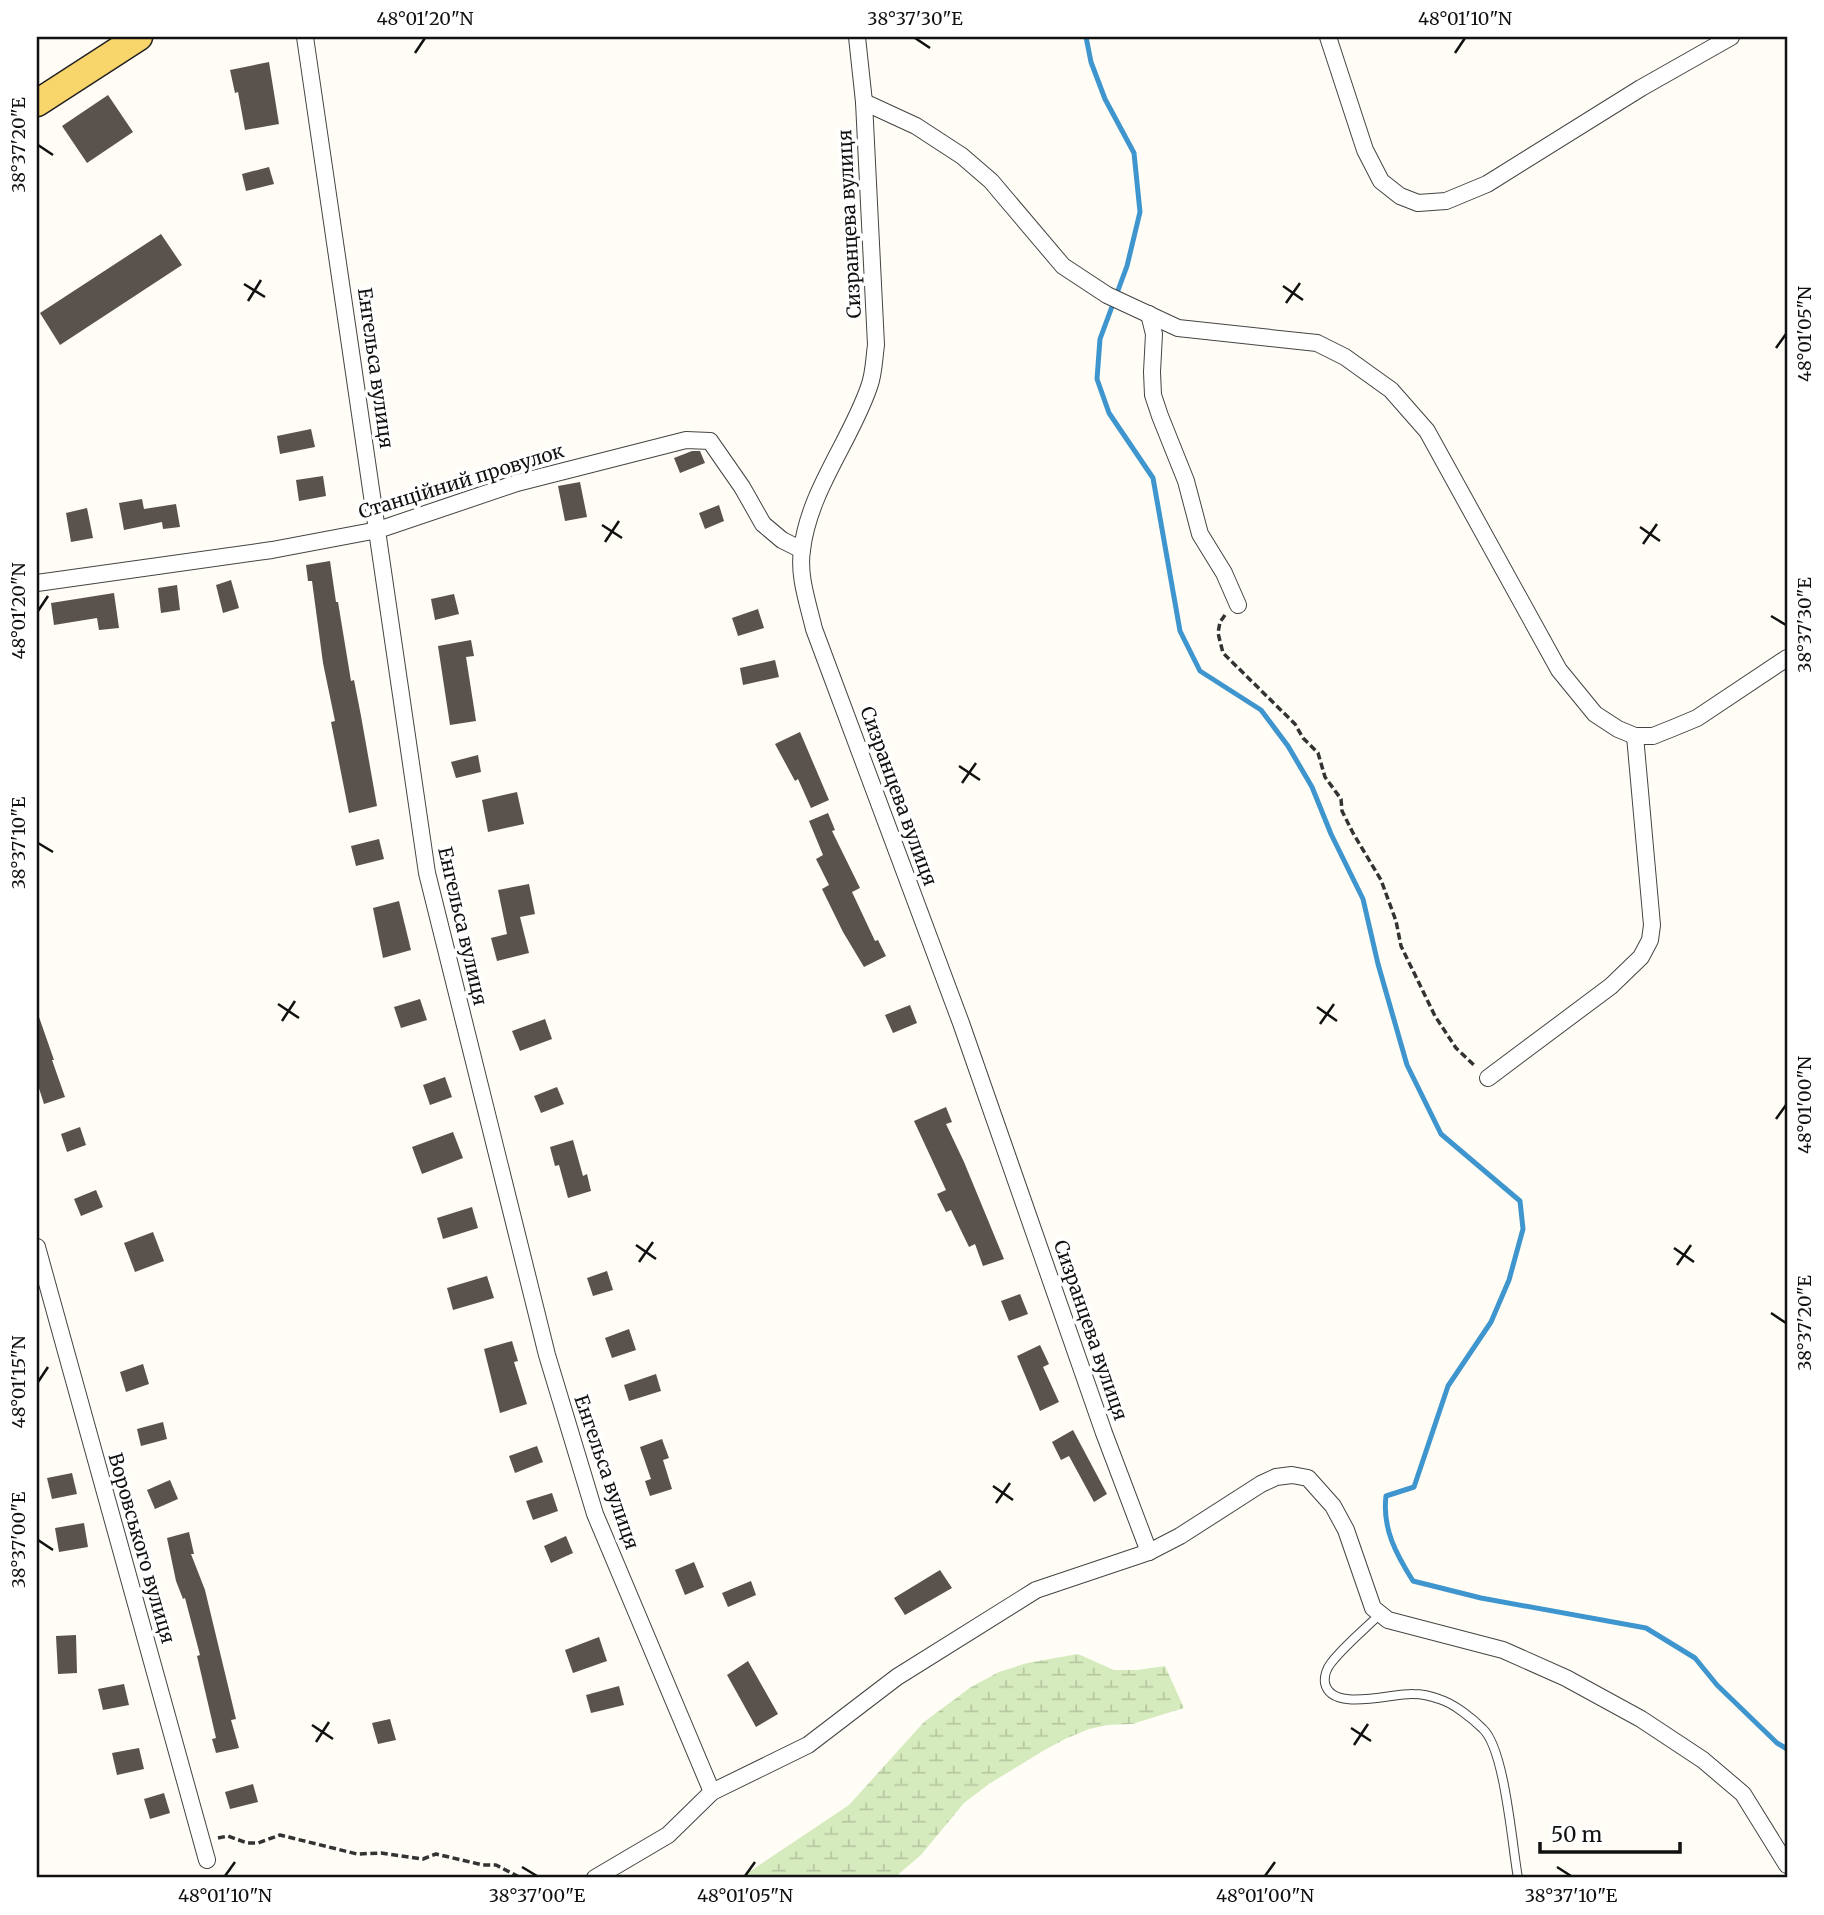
<svg xmlns="http://www.w3.org/2000/svg" width="1824" height="1915" font-family="Merriweather,serif">
<style>
.wetland{fill:url(#wetland-marsh)}
.lines{fill:none;stroke-linecap:round;stroke-linejoin:round}
.stream{stroke:#3f96cf;stroke-width:5}
.building{fill:#5a524d}
.service-casing{stroke:#444;stroke-width:10}
.minor-casing{stroke:#444;stroke-width:18}
.primary-casing{stroke:#222;stroke-width:29}
.path{stroke:#333;stroke-width:3.5;stroke-dasharray:7 3.5;stroke-linecap:butt}
.service{stroke:#fff;stroke-width:8}
.minor{stroke:#fff;stroke-width:16}
.primary{stroke:#f9d66b;stroke-width:26}
.ticks{fill:none;stroke:#111;stroke-width:2.5}
.labels{text-anchor:middle;stroke-width:7;stroke-linejoin:round;paint-order:stroke}
.street-label{font-size:19px;fill:#111;stroke:#fff}
.neatline{fill:none;stroke:#111;stroke-width:2.5}
.ticks-label{font-size:18px;text-anchor:middle;fill:#111}
</style>
<defs>
<pattern id="wetland-marsh" width="20" height="14" patternUnits="userSpaceOnUse" patternTransform="scale(1.75)"><rect width="20" height="14" fill="#d5ebbd"/><path d="M1 5h8M5 5V1M11 12h8M15 12V8" fill="none" stroke="#b6c8a1"/></pattern>
</defs>
<rect width="100%" height="100%" fill="#fffdf5"/>
<polygon class="wetland" points="1078,1654 1114,1670 1137,1670 1165,1666 1184,1708 1132,1724 1108,1725 1089,1729 1065,1739 1043,1751 989,1784 964,1803 921,1855 894,1878 740,1878 849,1805 924,1722 971,1687 999,1672 1027,1663"/>
<g class="lines">
<path class="stream" d="M 1086,37 L 1091,62 L 1105,99 L 1134,153 L 1140,212 L 1127,266 L 1100,339 L 1097,379 L 1109,413 L 1153,478 L 1180,631 L 1200,671 L 1261,710 L 1288,746 L 1312,787 L 1331,834 L 1363,899 L 1378,964 L 1407,1065 L 1441,1134 L 1520,1201 L 1523,1229 L 1509,1280 L 1491,1322 L 1448,1386 L 1414,1487 L 1386,1496 C 1382,1528 1396,1554 1413,1581 L 1481,1598 L 1646,1628 L 1695,1658 L 1717,1685 L 1777,1743 L 1787,1749"/>
</g>
<g class="building">
<polygon points="269,62 279,124 245,130 238,92 235,93 230,70"/>
<polygon points="108,95 133,132 87,163 62,126"/>
<polygon points="269,167 274,184 246,191 242,174"/>
<polygon points="161,234 182,265 60,345 40,313"/>
<polygon points="311,429 315,447 280,454 277,436"/>
<polygon points="692,451 700,451 705,463 680,473 674,458"/>
<polygon points="323,476 326,496 299,501 296,480"/>
<polygon points="580,482 587,517 565,521 558,486"/>
<polygon points="142,499 144,509 176,504 180,527 163,529 162,522 124,530 119,503"/>
<polygon points="719,505 724,521 705,529 699,513"/>
<polygon points="87,508 93,538 71,542 66,513"/>
<polygon points="330,561 336,602 338,602 351,681 354,680 361,716 377,806 349,813 331,722 335,721 323,663 312,581 308,581 306,565"/>
<polygon points="231,580 239,608 223,613 216,585"/>
<polygon points="177,585 180,610 161,613 158,588"/>
<polygon points="114,593 119,628 99,630 97,618 54,625 51,603"/>
<polygon points="454,594 459,614 435,620 431,599"/>
<polygon points="758,609 764,628 738,636 732,618"/>
<polygon points="471,640 474,656 466,657 476,721 450,725 438,646"/>
<polygon points="775,660 779,677 743,685 740,668"/>
<polygon points="800,732 829,800 811,808 798,779 795,781 775,744"/>
<polygon points="478,755 481,772 456,778 451,762"/>
<polygon points="517,792 524,824 488,832 482,800"/>
<polygon points="828,813 835,830 832,831 860,888 852,892 875,941 878,940 886,956 864,967 843,932 822,889 829,885 816,859 823,855 809,821"/>
<polygon points="379,839 384,859 356,866 351,846"/>
<polygon points="529,884 535,914 520,917 529,953 497,961 491,938 507,934 498,890"/>
<polygon points="399,901 411,950 383,958 373,908"/>
<polygon points="420,999 427,1020 401,1028 394,1007"/>
<polygon points="910,1005 917,1023 893,1033 885,1015"/>
<polygon points="37,1017 39,1017 54,1060 52,1060 65,1097 44,1104 37,1082"/>
<polygon points="545,1019 552,1039 520,1051 512,1031"/>
<polygon points="445,1077 452,1097 430,1105 423,1085"/>
<polygon points="557,1087 564,1104 541,1113 534,1096"/>
<polygon points="946,1107 952,1122 946,1124 964,1162 1004,1259 983,1266 975,1244 969,1247 951,1210 946,1212 937,1194 946,1190 914,1121"/>
<polygon points="80,1127 86,1145 67,1152 61,1134"/>
<polygon points="453,1132 463,1158 422,1174 412,1147"/>
<polygon points="573,1140 583,1176 587,1174 591,1191 568,1198 559,1165 555,1166 550,1147"/>
<polygon points="96,1190 103,1207 81,1216 74,1199"/>
<polygon points="472,1207 478,1228 443,1239 437,1218"/>
<polygon points="153,1232 164,1261 135,1272 124,1243"/>
<polygon points="607,1271 613,1290 593,1296 587,1278"/>
<polygon points="487,1276 494,1298 453,1310 447,1288"/>
<polygon points="1020,1294 1028,1314 1009,1321 1001,1301"/>
<polygon points="629,1329 636,1350 612,1358 605,1338"/>
<polygon points="512,1341 518,1361 514,1362 527,1404 500,1413 484,1349"/>
<polygon points="1040,1345 1049,1364 1043,1367 1059,1402 1040,1411 1017,1356"/>
<polygon points="143,1364 149,1384 126,1392 120,1372"/>
<polygon points="656,1374 661,1391 629,1401 624,1385"/>
<polygon points="163,1422 167,1439 141,1446 137,1429"/>
<polygon points="1073,1430 1107,1494 1094,1502 1069,1456 1061,1460 1052,1442"/>
<polygon points="662,1439 669,1458 663,1460 672,1489 650,1496 645,1481 651,1479 640,1447"/>
<polygon points="537,1446 543,1462 515,1473 509,1456"/>
<polygon points="72,1473 77,1494 52,1499 47,1478"/>
<polygon points="170,1480 178,1499 155,1509 147,1490"/>
<polygon points="552,1493 558,1511 533,1520 526,1501"/>
<polygon points="84,1523 88,1547 59,1552 55,1528"/>
<polygon points="189,1532 194,1554 191,1554 205,1590 236,1719 231,1720 239,1748 216,1753 212,1739 216,1738 197,1656 200,1655 185,1598 183,1599 176,1581 167,1538"/>
<polygon points="566,1536 573,1553 551,1563 544,1546"/>
<polygon points="694,1562 704,1587 685,1595 675,1570"/>
<polygon points="940,1570 952,1588 905,1615 894,1598"/>
<polygon points="751,1581 756,1595 728,1607 722,1593"/>
<polygon points="76,1635 77,1673 58,1674 56,1636"/>
<polygon points="599,1637 607,1661 573,1673 565,1650"/>
<polygon points="748,1661 778,1714 756,1727 727,1675"/>
<polygon points="124,1684 129,1705 103,1710 98,1689"/>
<polygon points="619,1686 624,1705 591,1713 586,1695"/>
<polygon points="390,1719 396,1740 378,1744 372,1723"/>
<polygon points="139,1748 144,1769 117,1775 112,1753"/>
<polygon points="253,1784 258,1802 230,1809 225,1792"/>
<polygon points="164,1793 170,1813 150,1819 144,1799"/>
</g>
<g class="lines">
<g class="service-casing">
<path id="service" d="M 1380,1614 C 1364,1630 1345,1645 1331,1663 C 1327,1668 1324,1676 1325,1683 C 1331,1713 1392,1693 1413,1694 C 1421,1694 1431,1696 1439,1699 C 1453,1703 1472,1718 1483,1729 C 1505,1750 1512,1845 1518,1878"/>
</g>
<g class="minor-casing">
<g id="minor">
<polyline points="305,37 427,873 547,1355 595,1514 712,1792"/>
<path d="M 857,37 L 864,102 L 876,345 C 874,359 874,374 869,387 C 850,442 809,491 802,550 C 798,576 808,603 814,629 L 961,1023 L 1104,1433 L 1149,1552"/>
<polyline points="1328,37 1365,150 1381,181 1400,196 1418,203 1446,201 1487,184 1641,88 1731,37"/>
<polyline points="864,102 916,126 962,156 991,181 1063,266 1107,295 1178,328 1317,343 1345,357 1391,390 1427,431 1559,670 1595,714 1618,729 1635,736 1653,736 1673,728 1697,718 1787,658"/>
<polyline points="1149,314 1154,334 1152,372 1153,395 1160,416 1186,481 1200,534 1224,573 1238,605"/>
<polyline points="37,583 272,550 378,530 517,483 686,440 710,441 742,487 763,524 782,540 802,550"/>
<polyline points="1488,1078 1611,986 1641,957 1650,940 1652,925 1635,736"/>
<polyline points="37,1247 207,1860"/>
<polyline points="595,1878 668,1835 712,1792 808,1745 897,1677 1036,1590 1149,1552 1180,1536 1261,1484 1276,1477 1292,1475 1308,1478 1333,1506 1346,1530 1373,1608 1388,1620 1503,1650 1566,1678 1641,1719 1703,1760 1743,1794 1787,1865"/>
</g>
</g>
<g class="primary-casing">
<polyline id="primary" points="37,103 139,37"/>
</g>
<g class="path">
<polyline points="1225,615 1220,622 1218,633 1223,653 1295,724 1303,738 1318,753 1325,777 1341,799 1342,811 1353,833 1381,880 1396,921 1401,946 1435,1016 1456,1048 1475,1066"/>
<polyline points="218,1838 228,1836 247,1843 258,1843 280,1835 357,1854 381,1853 423,1859 436,1854 483,1865 496,1865 521,1878"/>
</g>
<use href="#service" class="service"/>
<use href="#minor" class="minor"/>
<use href="#primary" class="primary"/>
</g>
<path class="ticks" d="M 915,38 L 930,48M 415,53 L 425,38M 1455,53 L 1465,38M 38,145 L 53,155M 244,284 L 265,297M 1283,286 L 1303,300M 248,301 L 261,280M 1286,303 L 1300,283M 1776,348 L 1786,334M 602,525 L 622,538M 1640,527 L 1660,541M 605,542 L 619,521M 1643,544 L 1657,524M 38,611 L 48,596M 1771,616 L 1786,625M 959,766 L 980,780M 962,783 L 976,763M 38,843 L 53,852M 278,1004 L 299,1018M 1317,1007 L 1337,1021M 282,1021 L 295,1001M 1320,1024 L 1334,1004M 1776,1119 L 1786,1105M 636,1245 L 656,1259M 1674,1248 L 1694,1262M 639,1262 L 653,1242M 1677,1265 L 1691,1245M 1771,1313 L 1786,1323M 38,1382 L 48,1367M 993,1486 L 1013,1500M 996,1503 L 1010,1483M 38,1540 L 53,1550M 312,1725 L 333,1739M 1351,1728 L 1371,1741M 316,1742 L 329,1722M 1354,1745 L 1368,1724M 522,1867 L 537,1876M 1557,1867 L 1571,1876M 225,1876 L 235,1862M 745,1876 L 755,1862M 1265,1876 L 1275,1862"/>
<g class="labels">
<g class="street-label">
<text transform="translate(849 224) rotate(-93)" y="7">Сизранцева вулиця</text>
<text transform="translate(376 368) rotate(82)" y="7">Енгельса вулиця</text>
<text transform="translate(461 481) rotate(-17)" y="7">Станційний провулок</text>
<text transform="translate(899 796) rotate(70)" y="7">Сизранцева вулиця</text>
<text transform="translate(463 926) rotate(77)" y="7">Енгельса вулиця</text>
<text transform="translate(1091 1330) rotate(71)" y="7">Сизранцева вулиця</text>
<text transform="translate(607 1472) rotate(71)" y="7">Енгельса вулиця</text>
<text transform="translate(142 1548) rotate(74)" y="7">Воровського вулиця</text>
</g>
</g>
<rect width="1824" height="1915" fill="none" stroke="#ffffff" stroke-width="77"/>
<path d="M1540 1842v10h140v-10" fill="none" stroke="#111111" stroke-width="3.5"/>
<text x="1551" y="1842" font-size="21" fill="#111111" stroke="#ffffff" stroke-width="5" paint-order="stroke">50 m</text>
<rect x="38" y="38" width="1748" height="1838" class="neatline"/>
<g class="ticks-label">
<text x="425" y="25">48°01'20"N</text>
<text x="915" y="25">38°37'30"E</text>
<text x="1465" y="25">48°01'10"N</text>
<text transform="translate(19 145) rotate(-90)" y="6">38°37'20"E</text>
<text transform="translate(1805 334) rotate(-90)" y="6">48°01'05"N</text>
<text transform="translate(19 611) rotate(-90)" y="6">48°01'20"N</text>
<text transform="translate(1805 625) rotate(-90)" y="6">38°37'30"E</text>
<text transform="translate(19 843) rotate(-90)" y="6">38°37'10"E</text>
<text transform="translate(1805 1105) rotate(-90)" y="6">48°01'00"N</text>
<text transform="translate(1805 1323) rotate(-90)" y="6">38°37'20"E</text>
<text transform="translate(19 1382) rotate(-90)" y="6">48°01'15"N</text>
<text transform="translate(19 1540) rotate(-90)" y="6">38°37'00"E</text>
<text x="225" y="1902">48°01'10"N</text>
<text x="537" y="1902">38°37'00"E</text>
<text x="745" y="1902">48°01'05"N</text>
<text x="1265" y="1902">48°01'00"N</text>
<text x="1571" y="1902">38°37'10"E</text>
</g>
</svg>
